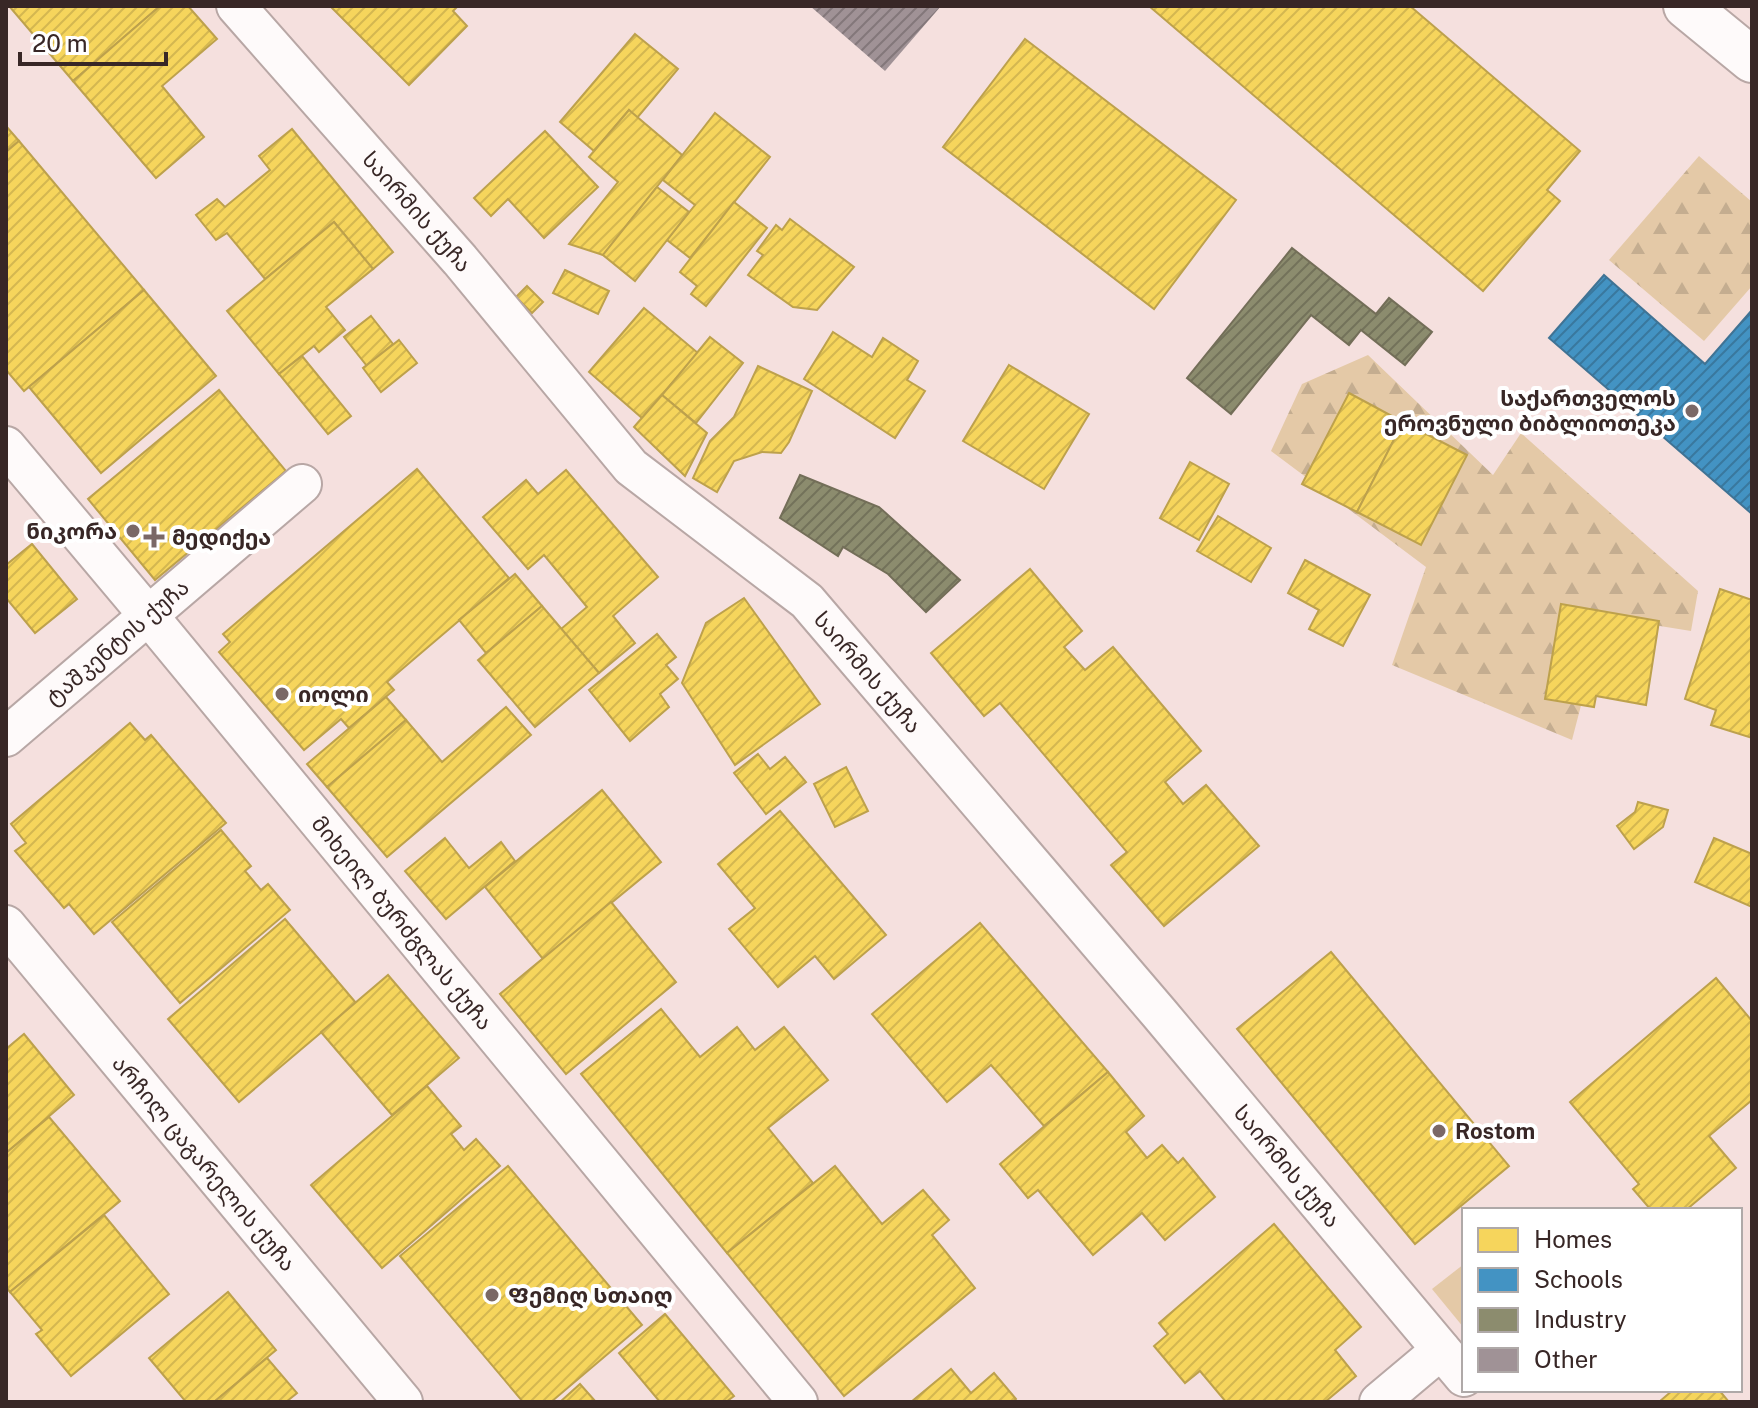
<svg xmlns="http://www.w3.org/2000/svg" width="1758" height="1408" font-family="'Public Sans','Noto Sans Georgian',sans-serif">
<style>
.green{fill:#e4c9a7}
.forest{fill:url(#forest-firs)}
.homes{fill:url(#homes-hatch);stroke:#bda14c;stroke-width:2}
.schools{fill:url(#schools-hatch);stroke:#407394;stroke-width:2}
.industry{fill:url(#industry-hatch);stroke:#736e58;stroke-width:2}
.building{fill:url(#building-hatch)}
.lines{fill:none;stroke-linecap:round;stroke-linejoin:round}
.minor-casing{stroke:#b8a7a5;stroke-width:42}
.secondary-casing{stroke:#b8a7a5;stroke-width:48}
.minor{stroke:#fefafa;stroke-width:38}
.secondary{stroke:#fefafa;stroke-width:44}
.poi-dot{fill:#7a6866;stroke:#fff;stroke-width:3}
.labels{text-anchor:middle;stroke-width:8;stroke-linejoin:round;paint-order:stroke}
.street-label{font-size:22px;fill:#382726;stroke:#fff}
.poi-label{font-size:22px;font-weight:bold;fill:#382726;stroke:#fff;text-anchor:start}
</style>
<defs>
<pattern id="forest-firs" width="22" height="20" patternUnits="userSpaceOnUse" patternTransform="scale(2)"><rect width="22" height="20" fill="#e4c9a7"/><path d="M5 1l3.5 6h-7zM16 11l3.5 6h-7z" fill="#c4ad90"/></pattern>
<pattern id="homes-hatch" width="6" height="6" patternUnits="userSpaceOnUse" patternTransform="scale(2)"><rect width="6" height="6" fill="#f6d55c"/><path d="M-1 1l2-2M0 6l6-6M5 7l2-2" fill="none" stroke="#d4b750"/></pattern>
<pattern id="schools-hatch" width="6" height="6" patternUnits="userSpaceOnUse" patternTransform="scale(2)"><rect width="6" height="6" fill="#4393c3"/><path d="M-1 1l2-2M0 6l6-6M5 7l2-2" fill="none" stroke="#39789e"/></pattern>
<pattern id="industry-hatch" width="6" height="6" patternUnits="userSpaceOnUse" patternTransform="scale(2)"><rect width="6" height="6" fill="#8c8c6e"/><path d="M-1 1l2-2M0 6l6-6M5 7l2-2" fill="none" stroke="#73725a"/></pattern>
<pattern id="building-hatch" width="6" height="6" patternUnits="userSpaceOnUse" patternTransform="scale(2)"><rect width="6" height="6" fill="#a09296"/><path d="M-1 1l2-2M0 6l6-6M5 7l2-2" fill="none" stroke="#83777a"/></pattern>
</defs>
<rect width="100%" height="100%" fill="#f5e0de"/>
<polygon class="green" points="1464,1264 1464,1328 1432,1289"/>
<g class="forest">
<polygon points="1699,156 1752,202 1752,286 1704,341 1609,260"/>
<polygon points="1368,355 1493,475 1521,433 1698,591 1691,631 1604,617 1572,740 1392,665 1426,567 1271,451 1302,384"/>
</g>
<g class="homes">
<polygon points="9,6 160,6 73,81"/>
<polygon points="160,6 188,6 217,39 162,86 204,137 156,178 73,81"/>
<polygon points="330,6 458,6 453,11 467,26 409,85"/>
<polygon points="1149,6 1410,6 1580,151 1547,190 1560,201 1483,291"/>
<polygon points="635,34 678,69 637,118 629,110 594,151 560,122"/>
<polygon points="1025,39 1236,200 1154,309 943,147"/>
<polygon points="629,110 682,155 603,255 569,244 618,182 589,157"/>
<polygon points="715,113 770,157 690,258 667,240 695,205 663,180"/>
<polygon points="6,126 19,141 6,152"/>
<polygon points="292,129 393,252 373,269 334,222 265,279 227,233 216,240 196,215 217,199 225,207 270,170 259,156"/>
<polygon points="545,131 598,187 544,238 508,199 491,216 474,198"/>
<polygon points="19,141 144,290 24,391 6,370 6,152"/>
<polygon points="657,187 689,212 635,281 603,255"/>
<polygon points="734,202 767,228 706,306 691,294 697,286 680,272"/>
<polygon points="790,219 854,267 817,310 793,307 748,275 763,255 757,251 776,225 782,230"/>
<polygon points="334,222 373,269 326,307 345,330 319,352 314,346 279,374 227,311"/>
<polygon points="565,270 609,291 598,314 553,293"/>
<polygon points="527,286 543,302 532,313 516,297"/>
<polygon points="144,290 216,376 101,473 29,387"/>
<polygon points="644,308 698,353 642,418 589,372"/>
<polygon points="371,316 393,344 367,366 344,337"/>
<polygon points="833,332 872,357 883,338 918,361 907,380 925,391 895,438 804,379"/>
<polygon points="710,337 743,363 696,423 662,395"/>
<polygon points="399,340 417,363 381,392 363,368"/>
<polygon points="302,356 351,416 328,434 279,374"/>
<polygon points="1009,365 1089,414 1044,489 963,441"/>
<polygon points="758,366 812,391 789,442 781,453 762,452 734,461 717,492 693,478 710,441 734,417"/>
<polygon points="219,390 286,471 155,580 88,499"/>
<polygon points="1349,393 1403,422 1357,512 1302,484"/>
<polygon points="662,395 707,433 685,476 634,427"/>
<polygon points="1403,422 1467,455 1421,545 1357,512"/>
<polygon points="1190,462 1229,484 1199,540 1160,518"/>
<polygon points="417,469 509,578 387,682 394,690 349,728 341,719 304,750 219,652 230,642 223,634"/>
<polygon points="566,470 658,577 613,616 635,643 599,673 561,629 587,607 544,555 528,569 483,517 526,480 538,494"/>
<polygon points="1218,516 1271,548 1251,582 1197,551"/>
<polygon points="32,544 77,599 35,633 6,598 6,565"/>
<polygon points="1305,560 1370,595 1343,646 1309,629 1319,610 1288,593"/>
<polygon points="1030,569 1082,631 1064,647 1085,670 1113,647 1201,751 1165,782 1183,804 1206,785 1259,846 1164,926 1111,865 1127,852 1000,703 984,716 931,653"/>
<polygon points="515,574 542,606 486,653 459,620"/>
<polygon points="1720,589 1752,600 1752,738 1711,725 1716,710 1685,699"/>
<polygon points="744,598 820,704 735,765 682,683 706,623"/>
<polygon points="1561,604 1659,621 1646,705 1596,696 1594,707 1545,699"/>
<polygon points="542,606 599,673 535,727 478,660"/>
<polygon points="657,634 676,657 666,665 678,679 660,694 669,707 630,741 589,690"/>
<polygon points="386,697 406,720 327,787 307,764"/>
<polygon points="506,707 531,735 387,857 327,787 406,720 442,762"/>
<polygon points="130,723 145,740 151,735 226,823 94,934 69,904 64,908 15,851 26,843 11,824"/>
<polygon points="758,754 770,769 785,757 806,782 766,814 734,773"/>
<polygon points="846,767 868,811 835,827 814,784"/>
<polygon points="602,790 661,862 543,959 485,887"/>
<polygon points="1638,802 1668,810 1663,827 1634,849 1617,826 1635,812"/>
<polygon points="780,811 886,935 834,979 815,956 778,987 729,929 755,908 718,864"/>
<polygon points="221,830 251,866 245,871 261,890 268,884 290,910 180,1003 112,922"/>
<polygon points="445,838 469,868 501,842 515,861 446,919 405,871"/>
<polygon points="1714,838 1752,854 1752,907 1695,882"/>
<polygon points="611,902 676,982 566,1074 500,994"/>
<polygon points="285,919 356,1003 239,1102 168,1019"/>
<polygon points="980,923 1108,1072 1044,1126 991,1065 947,1102 872,1014"/>
<polygon points="1331,952 1509,1166 1415,1244 1237,1029"/>
<polygon points="388,975 459,1058 392,1115 321,1032"/>
<polygon points="1716,978 1752,1021 1752,1100 1709,1136 1736,1168 1686,1210 1651,1210 1633,1189 1639,1184 1570,1102"/>
<polygon points="661,1009 700,1057 737,1027 755,1050 784,1027 828,1080 768,1128 813,1183 727,1253 581,1074"/>
<polygon points="24,1034 74,1095 6,1153 6,1049"/>
<polygon points="1108,1072 1144,1116 1126,1132 1147,1158 1162,1145 1178,1163 1183,1158 1215,1197 1165,1240 1142,1213 1093,1255 1038,1190 1028,1198 1000,1164"/>
<polygon points="427,1086 461,1126 451,1134 464,1150 476,1139 500,1166 382,1268 311,1185"/>
<polygon points="49,1117 120,1201 10,1292 6,1287 6,1153"/>
<polygon points="508,1166 642,1325 551,1402 523,1402 400,1256"/>
<polygon points="835,1166 882,1224 923,1190 949,1220 932,1235 975,1288 844,1396 727,1253"/>
<polygon points="104,1215 169,1294 71,1376 36,1334 42,1330 10,1292"/>
<polygon points="1274,1224 1361,1327 1335,1350 1356,1376 1325,1402 1226,1402 1200,1371 1185,1383 1154,1346 1168,1334 1159,1323"/>
<polygon points="228,1292 276,1350 214,1402 186,1402 149,1358"/>
<polygon points="665,1314 734,1396 726,1402 660,1402 619,1353"/>
<polygon points="267,1358 297,1393 286,1402 214,1402"/>
<polygon points="951,1369 971,1393 994,1373 1016,1399 1013,1402 911,1402"/>
<polygon points="580,1384 596,1402 560,1402"/>
<polygon points="1673,1390 1719,1390 1729,1402 1659,1402"/>
</g>
<polygon class="schools" points="1604,275 1705,364 1752,310 1752,514 1549,338"/>
<g class="industry">
<polygon points="1292,248 1376,314 1389,298 1432,332 1405,365 1361,330 1349,345 1311,315 1231,414 1187,378"/>
<polygon points="800,475 879,507 960,580 926,612 888,574 843,547 838,556 780,518"/>
</g>
<polygon class="building" points="810,6 941,6 885,71"/>
<g class="lines">
<g class="minor-casing">
<g id="minor">
<path id="s1" d="M 236,6 L 460,260 L 631,467 L 807,601 L 1159,1013 L 1464,1377"/>
<path id="s2" d="M 6,446 L 148,615 L 798,1402"/>
<path id="s3" d="M 6,737 L 302,484"/>
<path id="s4" d="M 6,925 L 403,1402"/>
<polyline points="1379,1402 1441,1350"/>
</g>
</g>
<g class="secondary-casing">
<polyline id="secondary" points="1686,6 1752,60"/>
</g>
<use href="#minor" class="minor"/>
<use href="#secondary" class="secondary"/>
</g>
<g class="poi-dot">
<circle cx="1692" cy="411" r="8"/>
<circle cx="133" cy="531" r="8"/>
<path d="M150 525h8v8h8v8h-8v8h-8v-8h-8v-8h8z"/>
<circle cx="282" cy="694" r="8"/>
<circle cx="1439" cy="1131" r="8"/>
<circle cx="492" cy="1295" r="8"/>
</g>
<g class="labels">
<g class="street-label">
<text dy="8" stroke="none"><textPath href="#s1" startOffset="274">საირმის ქუჩა</textPath></text>
<text dy="8" stroke="none"><textPath href="#s3" startOffset="146">ტაშკენტის ქუჩა</textPath></text>
<text dy="8" stroke="none"><textPath href="#s1" startOffset="922">საირმის ქუჩა</textPath></text>
<text dy="8" stroke="none"><textPath href="#s2" startOffset="620">მიხეილ ბურძგლას ქუჩა</textPath></text>
<text dy="8" stroke="none"><textPath href="#s4" startOffset="310">არჩილ ცაგარელის ქუჩა</textPath></text>
<text dy="8" stroke="none"><textPath href="#s1" startOffset="1570">საირმის ქუჩა</textPath></text>
</g>
<g class="poi-label">
<text x="1676" y="406" text-anchor="end">საქართველოს<tspan x="1676" dy="25">ეროვნული ბიბლიოთეკა</tspan></text>
<text x="117" y="539" text-anchor="end">ნიკორა</text>
<text x="172" y="545">მედიქეა</text>
<text x="298" y="702">იოლი</text>
<text x="1455" y="1139">Rostom</text>
<text x="508" y="1303">Ფემიღ Სთაიღ</text>
</g>
</g>
<rect width="1758" height="1408" fill="none" stroke="#382726" stroke-width="16"/>
<rect x="1462" y="1208" width="280" height="184" fill="#ffffff" stroke="#afa9a8" stroke-width="2"/>
<rect x="1478" y="1228" width="40" height="24" fill="#f6d55c" stroke="#afa9a8" stroke-width="2"/>
<text x="1534" y="1248" font-size="24" fill="#382726">Homes</text>
<rect x="1478" y="1268" width="40" height="24" fill="#4393c3" stroke="#afa9a8" stroke-width="2"/>
<text x="1534" y="1288" font-size="24" fill="#382726">Schools</text>
<rect x="1478" y="1308" width="40" height="24" fill="#8c8c6e" stroke="#afa9a8" stroke-width="2"/>
<text x="1534" y="1328" font-size="24" fill="#382726">Industry</text>
<rect x="1478" y="1348" width="40" height="24" fill="#a09296" stroke="#afa9a8" stroke-width="2"/>
<text x="1534" y="1368" font-size="24" fill="#382726">Other</text>
<path d="M20 52v12h146v-12" fill="none" stroke="#382726" stroke-width="4"/>
<text x="32" y="52" font-size="24" fill="#382726" stroke="#ffffff" stroke-width="6" paint-order="stroke">20 m</text>
</svg>
